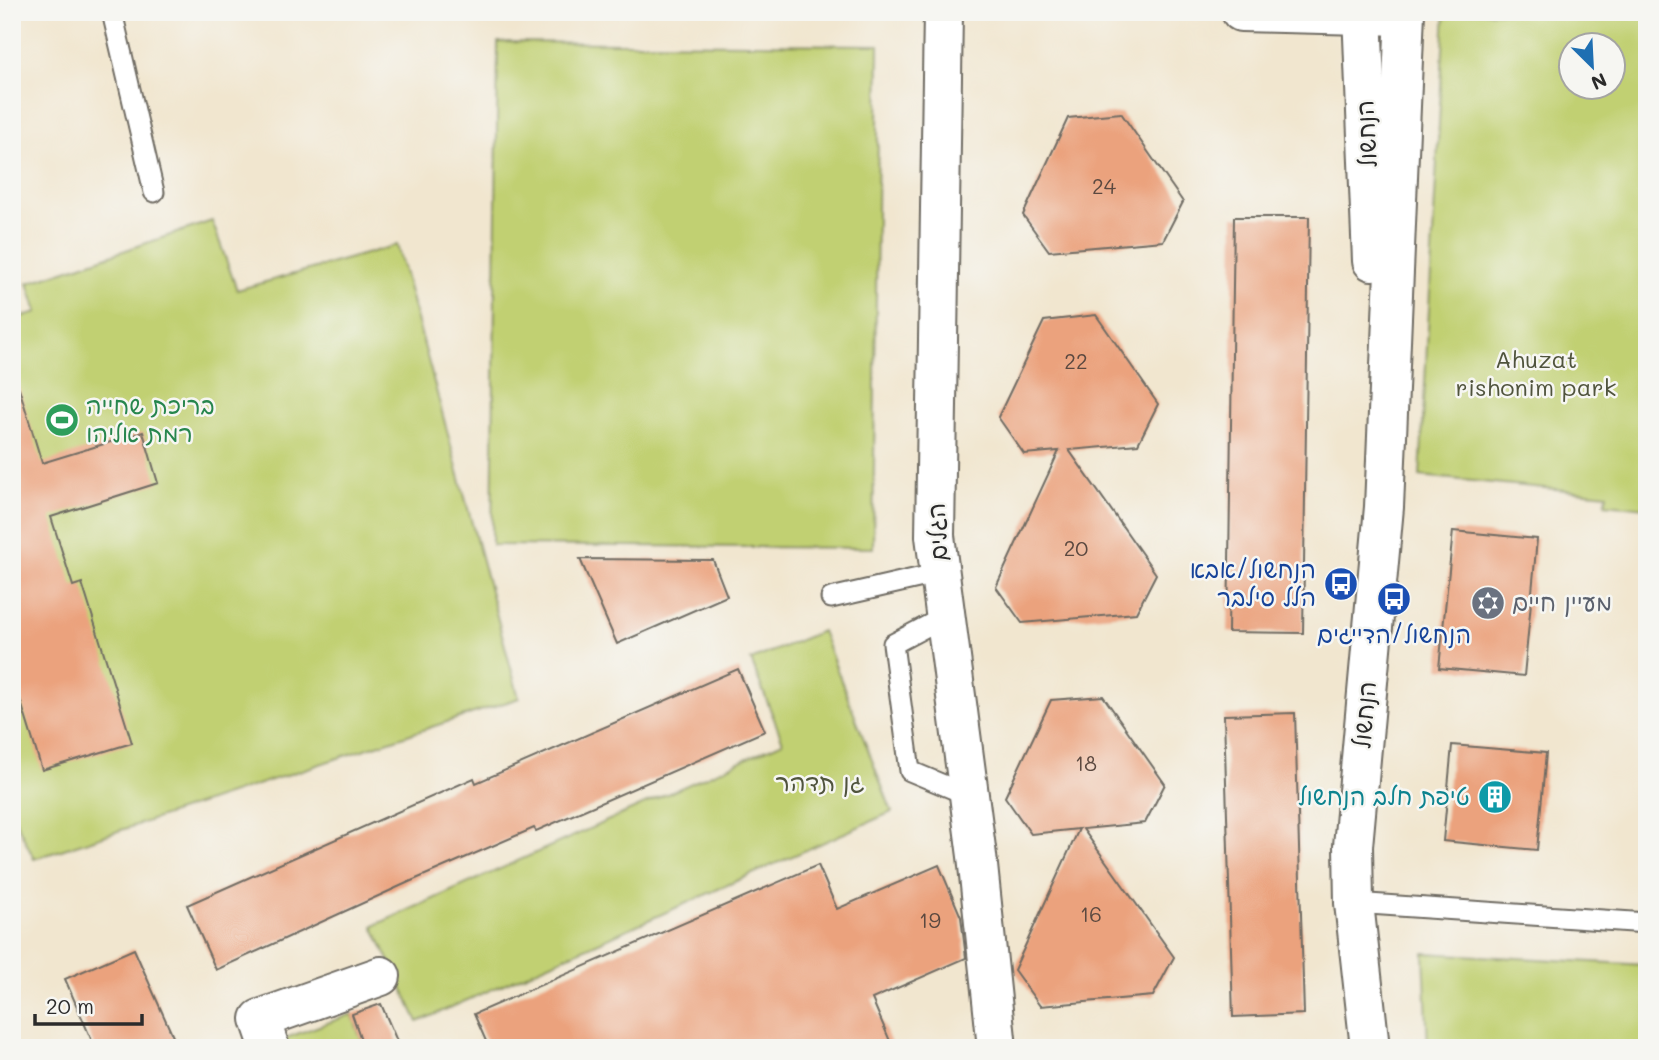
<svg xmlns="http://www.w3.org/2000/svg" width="1659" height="1060" font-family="Mali,'Playpen Sans Hebrew',sans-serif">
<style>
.green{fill:#c1d072;stroke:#767e4e;stroke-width:2;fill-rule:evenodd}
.building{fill:#eba27d}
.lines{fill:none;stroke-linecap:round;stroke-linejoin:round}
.lane-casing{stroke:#706c64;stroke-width:23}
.street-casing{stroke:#706c64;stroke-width:42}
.secondary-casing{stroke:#706c64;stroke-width:42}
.lane{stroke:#fff;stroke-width:19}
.street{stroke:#fff;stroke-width:38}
.secondary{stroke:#fff;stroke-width:38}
.labels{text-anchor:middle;stroke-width:5;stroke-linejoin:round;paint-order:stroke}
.number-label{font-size:21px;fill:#5b4940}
.street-label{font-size:24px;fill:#2b2b2b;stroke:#f6f6f2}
.park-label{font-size:24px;fill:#50543d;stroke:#f6f6f2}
.leisure-label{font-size:24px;fill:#27864d;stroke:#f6f6f2;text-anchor:start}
.transit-label{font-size:24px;fill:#164399;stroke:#f6f6f2;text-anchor:end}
.worship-label{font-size:24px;fill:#5b616d;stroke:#f6f6f2;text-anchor:start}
.culture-label{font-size:24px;fill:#0d838f;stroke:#f6f6f2;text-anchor:end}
</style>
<rect width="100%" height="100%" fill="#f6f6f2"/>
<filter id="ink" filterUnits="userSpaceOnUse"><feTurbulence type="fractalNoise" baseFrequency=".0143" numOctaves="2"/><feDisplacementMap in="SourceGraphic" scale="14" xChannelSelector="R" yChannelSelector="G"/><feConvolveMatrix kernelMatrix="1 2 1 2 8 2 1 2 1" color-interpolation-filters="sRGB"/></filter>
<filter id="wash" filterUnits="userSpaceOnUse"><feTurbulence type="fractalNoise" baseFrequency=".00686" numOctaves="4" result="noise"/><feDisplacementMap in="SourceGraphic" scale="28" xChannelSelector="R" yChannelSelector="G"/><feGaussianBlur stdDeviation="1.57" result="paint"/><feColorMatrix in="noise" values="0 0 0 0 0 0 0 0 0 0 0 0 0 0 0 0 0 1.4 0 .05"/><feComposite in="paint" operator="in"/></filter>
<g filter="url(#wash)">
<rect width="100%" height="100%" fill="#f1e6cf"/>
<g class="green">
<path d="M 1445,12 L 1647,12 L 1647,508 L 1605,504 L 1607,494 L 1420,476 ZM 1572,46 L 1614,46 L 1614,88 L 1572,88 Z"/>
<polygon points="498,42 879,45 873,548 492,545"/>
<polygon points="212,221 237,290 397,245 519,698 34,859 12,813 12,320 37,312 28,283"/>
<polygon points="822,631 892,812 418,1022 373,926 783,742 751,660"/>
<polygon points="1424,953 1647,965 1647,1048 1428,1048"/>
<polygon points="352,1014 364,1048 287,1048 283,1039"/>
</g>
<g id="blocks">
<g class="building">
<polygon points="1121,113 1183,202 1163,241 1049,251 1023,215 1068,118"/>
<polygon points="1234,217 1309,217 1303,633 1228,632"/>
<polygon points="1096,315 1158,404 1138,444 1069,450 1156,574 1136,613 1022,623 996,587 1059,451 1024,454 998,417 1044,321"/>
<polygon points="19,388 42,463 143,432 158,483 51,517 73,586 82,583 132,743 42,770 12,673 12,389"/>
<polygon points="1453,531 1537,539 1524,676 1439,668"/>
<polygon points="580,559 713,560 727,596 617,644"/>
<polygon points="738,669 765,731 536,831 534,828 409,882 216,970 187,905 474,778 476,783"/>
<polygon points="1103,696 1165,784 1145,823 1083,829 1174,957 1153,996 1040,1006 1014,970 1079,829 1031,834 1005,797 1051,700"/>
<polygon points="1295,713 1304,1014 1233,1017 1224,715"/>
<polygon points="1452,745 1546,753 1537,850 1443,841"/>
<polygon points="818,865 837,909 939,865 961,917 966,958 872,999 893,1048 489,1048 474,1014"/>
<polygon points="134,949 178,1048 95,1048 65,979"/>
<polygon points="381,1004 400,1048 364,1048 352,1014"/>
</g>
</g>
</g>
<g filter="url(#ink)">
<use href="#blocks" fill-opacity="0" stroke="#706c64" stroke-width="2"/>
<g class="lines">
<g class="lane-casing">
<g id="lane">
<polyline points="112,12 154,192"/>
<polyline points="831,598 940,573"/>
<polyline points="946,616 893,644 910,771 970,796"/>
<polyline points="1354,903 1647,923"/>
</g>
</g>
<g class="street-casing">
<g id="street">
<polyline points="943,12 935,536 977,856 997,1048"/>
<polyline points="1241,12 1404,16"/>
<polyline points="270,1048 260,1019 381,976"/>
</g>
</g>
<g class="secondary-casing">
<g id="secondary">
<polyline points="1362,12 1372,261"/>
<polyline points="1370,1048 1354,903 1353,846 1384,507 1405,12"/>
</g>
</g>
<use href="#lane" class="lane"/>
<use href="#street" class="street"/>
<use href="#secondary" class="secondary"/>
</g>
</g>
<defs>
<g id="stadium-disc" transform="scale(1.75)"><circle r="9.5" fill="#2e9e5b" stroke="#f6f6f2"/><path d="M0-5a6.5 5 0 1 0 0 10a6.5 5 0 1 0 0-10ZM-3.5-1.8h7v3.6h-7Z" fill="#fff"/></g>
<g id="bus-disc" transform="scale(1.75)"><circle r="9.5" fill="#1a4fb4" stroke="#f6f6f2"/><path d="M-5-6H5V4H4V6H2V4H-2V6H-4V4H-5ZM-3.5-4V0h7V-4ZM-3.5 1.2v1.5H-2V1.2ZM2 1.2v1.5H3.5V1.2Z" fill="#fff"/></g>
<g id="synagogue-disc" transform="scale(1.75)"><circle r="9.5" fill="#6b7280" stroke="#f6f6f2"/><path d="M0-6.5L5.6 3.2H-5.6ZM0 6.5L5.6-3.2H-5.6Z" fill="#fff"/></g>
<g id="building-disc" transform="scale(1.75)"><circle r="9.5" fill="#0f9aa8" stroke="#f6f6f2"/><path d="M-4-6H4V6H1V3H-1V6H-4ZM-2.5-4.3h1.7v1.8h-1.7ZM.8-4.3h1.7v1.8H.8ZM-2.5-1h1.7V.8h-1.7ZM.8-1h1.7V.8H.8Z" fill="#fff"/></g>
</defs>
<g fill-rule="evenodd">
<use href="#stadium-disc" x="62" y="420"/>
<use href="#bus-disc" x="1341" y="584"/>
<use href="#bus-disc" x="1394" y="599"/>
<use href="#synagogue-disc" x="1488" y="603"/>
<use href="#building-disc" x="1495" y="797"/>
</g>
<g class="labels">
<g class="number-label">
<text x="1104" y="194">24</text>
<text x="1076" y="369">22</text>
<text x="1076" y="556">20</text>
<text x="1086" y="771">18</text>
<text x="1091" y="922">16</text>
<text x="930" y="928">19</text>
</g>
<g class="street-label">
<text transform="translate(1367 134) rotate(-93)" y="8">הנחשול</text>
<text transform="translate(938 532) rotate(-93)" y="8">הגלים</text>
<text transform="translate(1365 715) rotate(-85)" y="8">הנחשול</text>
</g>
<g class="park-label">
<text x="1536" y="368">Ahuzat<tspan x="1536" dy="28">rishonim park</tspan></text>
<text x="820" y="791">גן תדהר</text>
</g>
<g class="leisure-label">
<text x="86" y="414">בריכת שחייה<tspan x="86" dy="28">רמת אליהו</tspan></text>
</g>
<g class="transit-label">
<text x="1316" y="578">הנחשול/אבא<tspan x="1316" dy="28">הלל סילבר</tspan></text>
<text x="1394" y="643" text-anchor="middle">הנחשול/הדייגים</text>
</g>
<g class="worship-label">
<text x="1512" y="611">מעיין חיים</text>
</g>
<g class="culture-label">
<text x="1470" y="805">טיפת חלב הנחשול</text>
</g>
</g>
<rect width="1659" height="1060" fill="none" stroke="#f6f6f2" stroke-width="42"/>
<g transform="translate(1592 66) rotate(156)"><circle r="33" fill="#f6f6f2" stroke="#a5a5a2" stroke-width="2"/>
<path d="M0-5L12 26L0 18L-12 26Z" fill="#1f6fb2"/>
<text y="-10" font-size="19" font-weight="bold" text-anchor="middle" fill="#2b2b2b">N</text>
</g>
<path d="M35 1014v10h107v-10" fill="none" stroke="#2b2b2b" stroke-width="3.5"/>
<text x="46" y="1014" font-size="21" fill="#2b2b2b" stroke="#f6f6f2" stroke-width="5" paint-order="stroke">20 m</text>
</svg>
